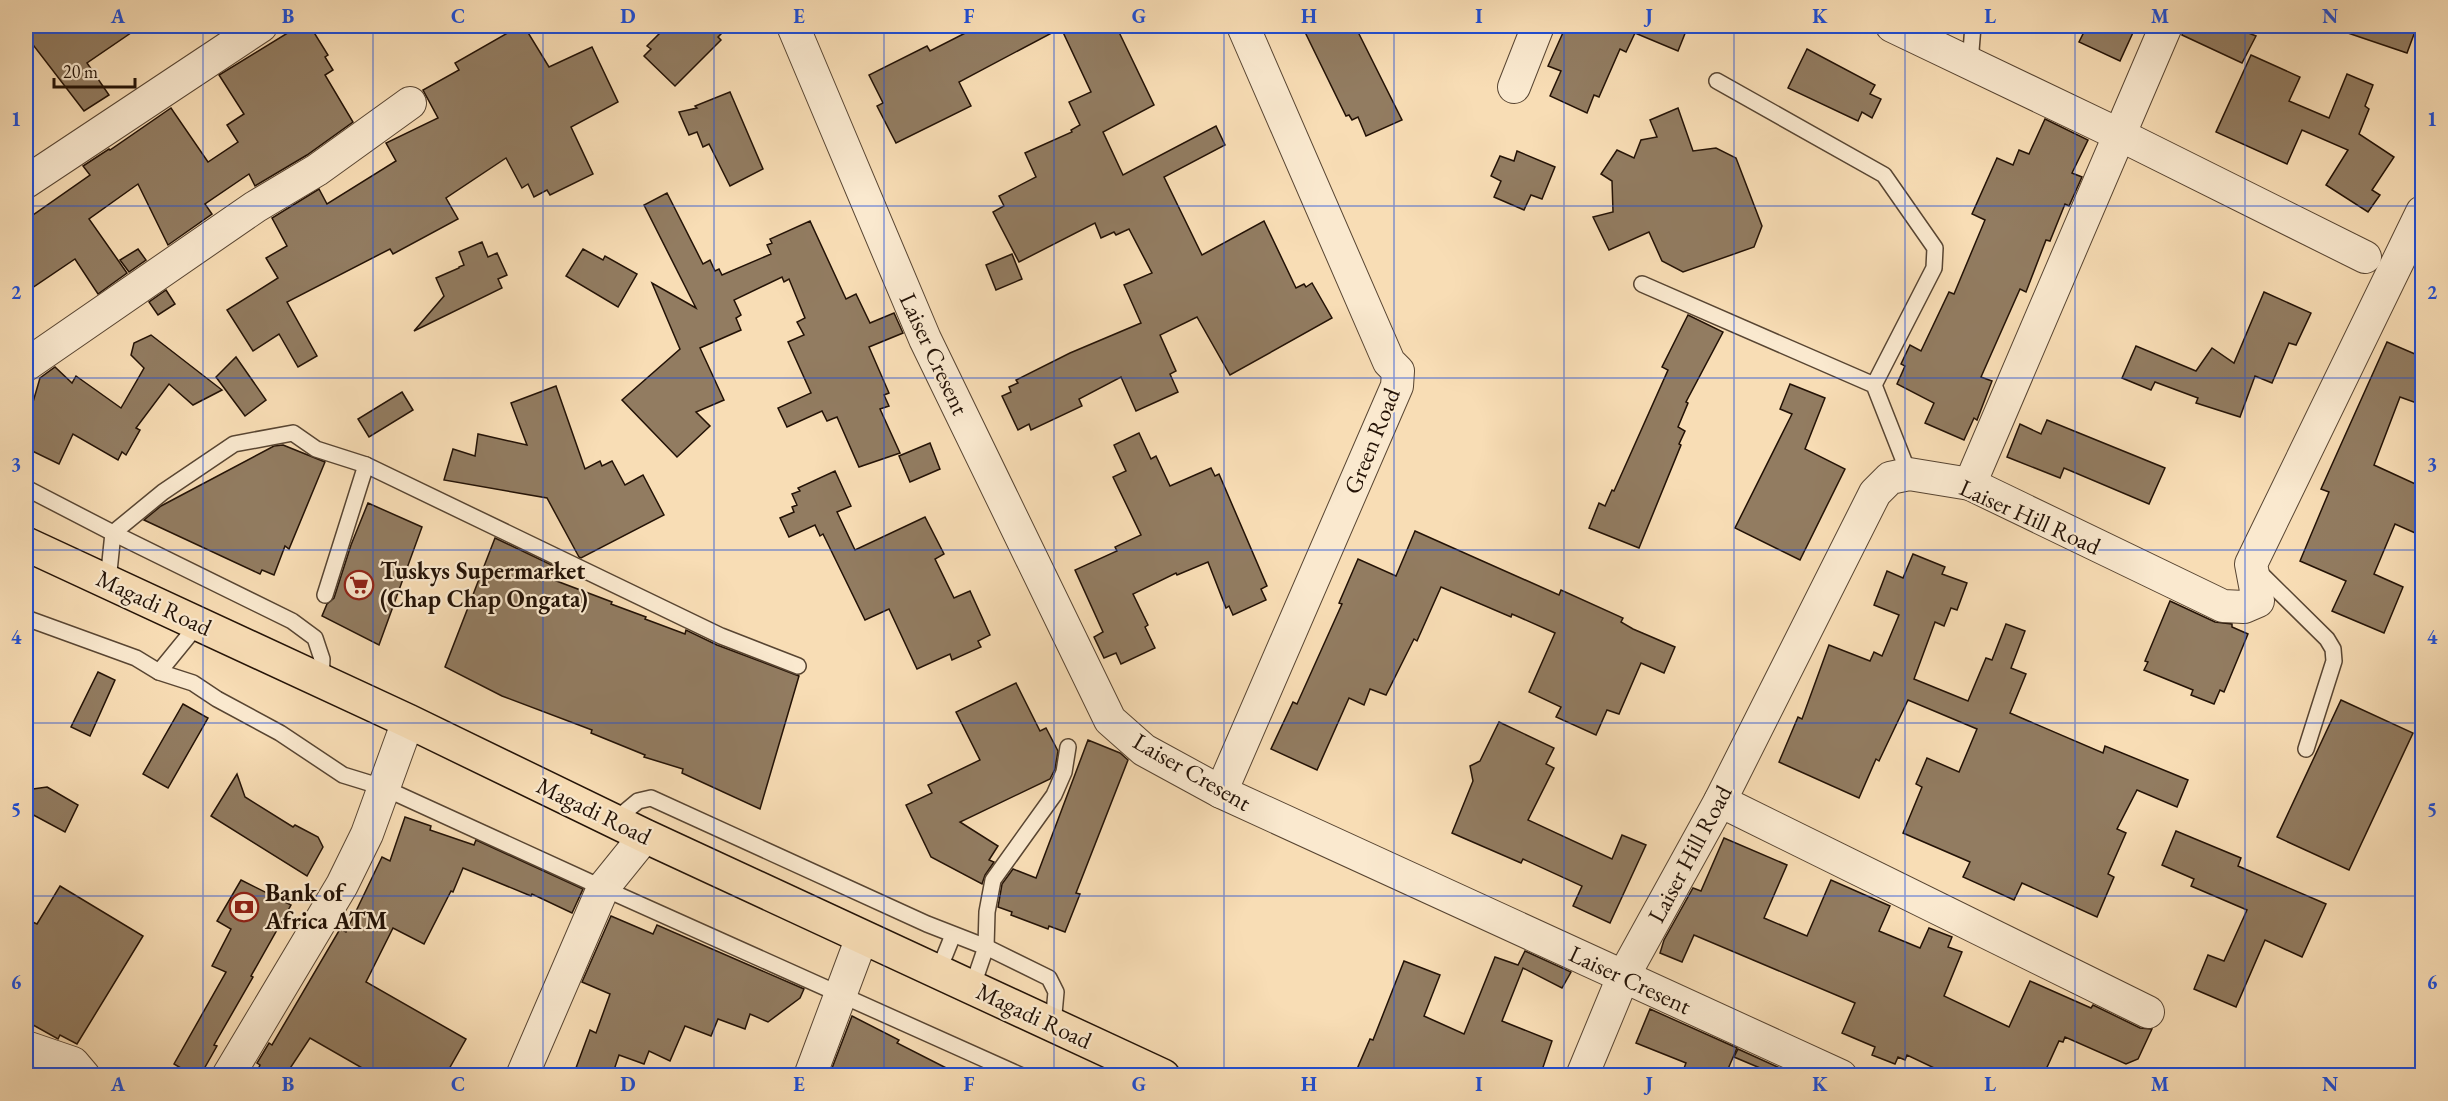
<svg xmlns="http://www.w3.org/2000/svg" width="2448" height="1101" font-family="'EB Garamond',serif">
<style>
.building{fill:#927c61;stroke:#231206;stroke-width:1.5}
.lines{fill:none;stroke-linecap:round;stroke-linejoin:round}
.lane-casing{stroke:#584532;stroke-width:18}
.street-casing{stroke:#584532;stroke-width:34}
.highway-casing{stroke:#231206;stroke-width:36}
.lane{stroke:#fae9cf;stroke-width:15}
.street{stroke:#fae9cf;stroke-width:32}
.highway{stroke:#f8ddb5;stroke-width:33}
.grid{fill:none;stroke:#1d4ed8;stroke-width:1.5;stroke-opacity:0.55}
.labels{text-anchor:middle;stroke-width:4.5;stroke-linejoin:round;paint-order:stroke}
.street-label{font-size:24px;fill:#231206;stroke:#fae9cf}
.poi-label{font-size:24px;font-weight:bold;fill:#231206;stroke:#fae9cf;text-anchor:start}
.neatline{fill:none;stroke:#1d4ed8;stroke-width:2}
.grid-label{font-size:20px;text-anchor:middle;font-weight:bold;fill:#1d4ed8}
</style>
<rect width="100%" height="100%" fill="#f8ddb5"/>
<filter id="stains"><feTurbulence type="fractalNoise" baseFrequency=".00333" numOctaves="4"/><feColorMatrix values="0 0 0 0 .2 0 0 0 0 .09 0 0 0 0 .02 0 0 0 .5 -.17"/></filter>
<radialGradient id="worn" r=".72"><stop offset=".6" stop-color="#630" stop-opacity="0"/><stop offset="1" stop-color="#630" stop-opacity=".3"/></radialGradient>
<g class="building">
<polygon points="43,26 141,26 87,63 109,95 84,111 27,37"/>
<polygon points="299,26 310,26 328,55 325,57 333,70 325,75 353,122 307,155 255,186 249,174 205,204 212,214 168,245 138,184 89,219 127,273 98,294 75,259 26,292 26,220 90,175 83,166 109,149 110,150 171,108 208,162 238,142 227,125 244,114 219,75"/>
<polygon points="520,26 524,26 549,67 592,47 618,102 571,127 593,174 550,195 547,190 534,197 528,184 522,188 506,158 446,198 458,219 393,254 390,249 287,302 317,356 298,367 279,334 253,351 227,310 278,278 266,258 287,246 272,218 319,189 327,204 396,161 386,143 438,118 423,90 459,70 455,63"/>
<polygon points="667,26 729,26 718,37 721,40 675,86 644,56 651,49 647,46"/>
<polygon points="979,26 1116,26 1154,105 1103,132 1123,175 1216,126 1225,145 1164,177 1202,255 1264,221 1296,288 1304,284 1306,287 1312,283 1332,318 1230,375 1197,317 1160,335 1176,371 1170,374 1178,392 1136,411 1121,377 1079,399 1082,406 1031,430 1029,424 1018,430 1002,396 1011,392 1009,387 1018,383 1016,380 1070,353 1141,323 1124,285 1152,273 1129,229 1116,235 1114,232 1101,238 1095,223 1019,262 993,212 1004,206 999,196 1036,177 1025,153 1072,132 1071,130 1080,125 1069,102 1091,92 1061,28 959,82 971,106 896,143 877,106 883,103 869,75 927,46 930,51"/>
<polygon points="1302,26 1355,26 1402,120 1366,136 1358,117 1352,120 1349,115 1346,116"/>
<polygon points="1566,26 1688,26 1678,51 1635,33 1626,52 1620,49 1599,97 1594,95 1587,113 1550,96 1561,71 1548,66"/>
<polygon points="2087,26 2136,26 2120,61 2079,42"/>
<polygon points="2184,26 2231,26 2256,36 2242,63 2182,35"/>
<polygon points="2337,26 2417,26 2407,53 2336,29"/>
<polygon points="1807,49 1875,85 1870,94 1881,99 1872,118 1862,112 1858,121 1788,88"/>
<polygon points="2251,55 2300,77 2289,101 2329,118 2347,74 2373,85 2365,106 2369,109 2359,134 2394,157 2372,190 2380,195 2368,212 2326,185 2348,150 2302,130 2287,164 2216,132"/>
<polygon points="730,92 763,169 730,186 709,144 703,147 697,132 689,135 679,112 697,108 695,106"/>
<polygon points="1678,108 1693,151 1716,148 1736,158 1762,226 1754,247 1683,272 1662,261 1649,232 1609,250 1593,217 1613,212 1612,181 1601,174 1617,150 1634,158 1641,140 1657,137 1650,120"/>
<polygon points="2045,119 2088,140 2072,173 2082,177 2069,206 2065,204 2050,241 2046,240 2026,292 2020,289 1981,377 1992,381 1977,420 1974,418 1964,440 1925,423 1934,403 1897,384 1905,366 1901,364 1910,345 1921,351 1949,292 1954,294 1985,220 1972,214 1997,158 2013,165 2019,150 2029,154"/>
<polygon points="1517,151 1555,167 1542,199 1531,195 1524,210 1494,197 1501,181 1491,176 1500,156 1514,161"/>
<polygon points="667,193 703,264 710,260 715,271 719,269 722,275 771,254 767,245 772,243 770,239 810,221 846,299 856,294 870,323 894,313 903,333 869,347 889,393 884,395 889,406 880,409 900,453 859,467 837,417 827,421 822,411 787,427 778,408 811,393 788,342 804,335 797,322 805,318 789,279 784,282 782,277 734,300 741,315 736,318 741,330 700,348 724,400 696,412 710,426 677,457 622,400 680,349 652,283 696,308 644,205"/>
<polygon points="482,242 488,257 497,253 507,275 498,279 502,288 414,331 444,296 436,278 459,268 459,267 464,265 459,252"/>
<polygon points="138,249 146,260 129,272 120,260"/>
<polygon points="583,249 603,260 605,256 637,274 618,307 566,276"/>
<polygon points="1012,254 1022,279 996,290 986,265"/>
<polygon points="166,290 175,304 158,315 149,302"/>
<polygon points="2264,292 2311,313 2296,345 2289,343 2272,383 2255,376 2240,417 2196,403 2198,398 2155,382 2151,390 2122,378 2136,346 2196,371 2212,348 2234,363"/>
<polygon points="1688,315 1723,332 1686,402 1688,403 1678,427 1685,431 1679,444 1681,445 1639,548 1589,528 1599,503 1605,506 1612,490 1614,491 1668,370 1662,367"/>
<polygon points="151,335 222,390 193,405 169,384 136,428 140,430 126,455 122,452 118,460 73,434 59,464 26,448 26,407 31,409 40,378 55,367 72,383 76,376 121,408 144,368 131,355 134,343"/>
<polygon points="2387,342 2422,357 2422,405 2400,397 2374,465 2422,487 2422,536 2395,524 2374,574 2403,587 2384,633 2332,611 2346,581 2300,561 2329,492 2321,489"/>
<polygon points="236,357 266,400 245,416 216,377"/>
<polygon points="1790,384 1825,398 1805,449 1845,469 1800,560 1735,528 1792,414 1780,409"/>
<polygon points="556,386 585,469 600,461 602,466 612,461 625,485 643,475 664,515 581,558 579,557 547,498 444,480 453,449 475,456 478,434 527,445 511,403"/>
<polygon points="402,392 413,410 369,437 358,419"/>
<polygon points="2047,420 2165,468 2149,504 2064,468 2060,478 2007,457 2020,424 2041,434"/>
<polygon points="1139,433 1151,459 1156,456 1170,486 1211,468 1215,476 1219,474 1267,586 1261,589 1266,600 1233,615 1229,606 1226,608 1208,562 1177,575 1176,573 1133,594 1148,625 1145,627 1155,648 1121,664 1116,653 1104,658 1094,637 1103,632 1075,570 1117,551 1115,547 1141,535 1113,477 1126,471 1114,445"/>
<polygon points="930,443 940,469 910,482 899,456"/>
<polygon points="283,445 325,462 289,549 285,546 274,575 262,570 260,574 144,520 161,506 274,446"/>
<polygon points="835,471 851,506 837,512 855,550 925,517 944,554 935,559 954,598 970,591 990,635 978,641 981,647 952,660 950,654 917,669 889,609 865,620 823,534 820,536 815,525 789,537 780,518 794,512 792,507 797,505 792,494 800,491 798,488"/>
<polygon points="368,503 422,527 379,645 322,616 327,604 334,598 351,545"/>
<polygon points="1415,531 1559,595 1561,590 1623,618 1621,622 1633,629 1675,647 1664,673 1641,663 1619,714 1607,710 1596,735 1556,717 1561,707 1529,692 1555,633 1512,614 1511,617 1441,587 1417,641 1414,639 1386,695 1370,689 1364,705 1349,698 1317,770 1271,749 1293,702 1297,704 1342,604 1339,603 1358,559 1396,576"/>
<polygon points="495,538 560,569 546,577 612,602 611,604 646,617 645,619 685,634 686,630 717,645 799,676 760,809 682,773 683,769 644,757 645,755 591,733 592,730 502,696 445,667"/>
<polygon points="1913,554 1945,567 1942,574 1967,583 1957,610 1951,608 1944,626 1935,622 1914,679 1968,701 1986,658 1992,660 2006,624 2025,631 2011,668 2026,674 2010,713 2103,753 2105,746 2188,780 2177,807 2137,790 2117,829 2126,833 2108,874 2114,877 2097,917 2022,883 2014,900 1963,877 1970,862 1903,833 1922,787 1916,784 1927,758 1959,772 1977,729 1908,700 1879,761 1876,759 1859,798 1779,762 1798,717 1802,719 1829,645 1870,661 1874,652 1882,656 1899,615 1874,605 1887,571 1903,578"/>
<polygon points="2170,601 2215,622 2232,624 2232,627 2248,634 2224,692 2220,690 2214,704 2191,695 2193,690 2144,670 2148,662 2145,661"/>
<polygon points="98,672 115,680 90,736 71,727"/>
<polygon points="1016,683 1040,731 1046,728 1058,751 1055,769 1050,779 960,822 998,846 989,860 994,862 985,875 982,884 931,857 906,805 932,793 928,785 980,760 956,712"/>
<polygon points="2341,700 2413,733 2349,870 2277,837"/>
<polygon points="183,704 208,718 168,788 143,774"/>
<polygon points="1499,722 1554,748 1546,764 1554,768 1528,820 1612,859 1622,835 1646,845 1610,923 1573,906 1582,886 1523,859 1521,863 1452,833 1473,781 1470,766 1480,761"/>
<polygon points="1088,740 1120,753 1128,760 1076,893 1080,894 1065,932 1049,926 1048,929 1011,915 1012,912 998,907 1002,884 1013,869 1036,878"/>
<polygon points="237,774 245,797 293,827 295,825 318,837 323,847 307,876 211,816"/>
<polygon points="47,787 78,805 65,832 26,811 26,790"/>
<polygon points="405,817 431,826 430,830 474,845 476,840 583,889 572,913 532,894 531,896 463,868 453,892 451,891 424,944 393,928 366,982 466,1039 445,1076 376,1076 310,1038 285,1076 255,1076 260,1065 257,1063 269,1043 272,1045 340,929 346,932 382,857 390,861"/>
<polygon points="2176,831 2241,858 2238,866 2326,904 2302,957 2265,940 2236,1007 2194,989 2208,955 2224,961 2247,910 2191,886 2194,879 2162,865"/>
<polygon points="1724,838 1787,865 1764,918 1807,936 1831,880 1890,906 1879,931 1920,948 1929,928 1952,937 1948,947 1962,952 1944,996 2009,1027 2030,981 2091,1008 2093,1005 2140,1028 2152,1029 2138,1059 2126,1064 2065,1037 2063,1042 2059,1041 2043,1076 1951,1076 1907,1055 1905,1060 1898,1057 1895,1064 1872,1055 1875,1047 1842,1033 1855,1003 1694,935 1682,962 1660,953 1664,940 1693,888 1701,891"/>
<polygon points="241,880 291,905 251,976 253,977 214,1045 217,1046 200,1076 194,1076 174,1064 226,972 212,966 231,929 217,921"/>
<polygon points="60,886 143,936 77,1044 60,1035 58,1039 26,1021 26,919 37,924"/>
<polygon points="611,916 653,934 657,925 804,989 800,998 768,1022 750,1014 745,1029 718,1019 711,1036 685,1026 670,1061 649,1051 644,1064 619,1055 612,1076 573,1076 590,1030 596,1033 610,994 582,982"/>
<polygon points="1525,951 1571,972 1562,988 1523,968 1502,1021 1552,1041 1540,1076 1354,1076 1370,1039 1373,1040 1404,961 1440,975 1424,1016 1464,1034 1495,957 1518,965"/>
<polygon points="1650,1009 1737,1048 1725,1076 1681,1076 1686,1063 1636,1043"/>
<polygon points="852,1016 899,1040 897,1043 962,1076 829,1076"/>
<polygon points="1738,1049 1782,1069 1779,1076 1734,1057"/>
</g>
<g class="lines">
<g class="lane-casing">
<g id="lane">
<polyline points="1970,63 1973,26"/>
<polyline points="1717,81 1884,175 1935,248 1934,268 1874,385"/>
<polyline points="1642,284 1874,385 1909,474"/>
<polyline points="26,488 113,533 292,621 315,638 322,659 321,681"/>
<polyline points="2257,570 2327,639 2333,649 2334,661 2306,749"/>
<polyline points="108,581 113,533 163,492 234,444 293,433 316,449 366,465 721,636 798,666"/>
<polyline points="325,595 366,465"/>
<polyline points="26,618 136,658 159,672 193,683 217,699 280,733 343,775 382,787 603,888 1022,1076"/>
<polyline points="159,672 199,623"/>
<polyline points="614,821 638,801 651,798 927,924 986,947 1049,978 1056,992 1053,1025"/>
<polyline points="938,972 953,935"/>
<polyline points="972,988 986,947 987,912 993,880 1054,795 1064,772 1068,747"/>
</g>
</g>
<g class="street-casing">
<g id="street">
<polyline points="793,26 925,339 1110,720 1144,750 1221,792 1841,1076"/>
<polyline points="1892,26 2120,135 2365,257"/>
<polyline points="1514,87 1538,26"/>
<polyline points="26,182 261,26"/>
<polyline points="26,365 255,207 317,170 410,103"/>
<polyline points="1970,484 2166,26"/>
<polyline points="1221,792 1397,386 1398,371 1389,362 1243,26"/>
<polyline points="1720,801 2148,1012"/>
<polyline points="26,1047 73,1063 84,1076"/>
<polyline points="228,1076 342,885 367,834 408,721"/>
<polyline points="522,1076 603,888 645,836"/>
<polyline points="810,1076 862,937"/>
<polyline points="1582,1076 1623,977 1720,801 1875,493 1890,478 1909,474 1970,484 2223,606 2244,607 2258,601 2251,564 2422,212"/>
</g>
</g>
<g class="highway-casing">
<polyline id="highway" points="26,544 408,721 645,836 1163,1076"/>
</g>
<use href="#lane" class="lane"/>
<use href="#street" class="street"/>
<use href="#highway" class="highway"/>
</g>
<path class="grid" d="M 203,26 L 203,1076M 373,26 L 373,1076M 543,26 L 543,1076M 714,26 L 714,1076M 884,26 L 884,1076M 1054,26 L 1054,1076M 1224,26 L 1224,1076M 1394,26 L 1394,1076M 1564,26 L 1564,1076M 1734,26 L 1734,1076M 1905,26 L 1905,1076M 2075,26 L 2075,1076M 2245,26 L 2245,1076M 26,206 L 2422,206M 26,378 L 2422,378M 26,550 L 2422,550M 26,723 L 2422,723M 26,896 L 2422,896"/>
<defs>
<g id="supermarket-ring" transform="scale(1.5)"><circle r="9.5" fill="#fae9cf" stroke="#8f2418" stroke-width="1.5"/><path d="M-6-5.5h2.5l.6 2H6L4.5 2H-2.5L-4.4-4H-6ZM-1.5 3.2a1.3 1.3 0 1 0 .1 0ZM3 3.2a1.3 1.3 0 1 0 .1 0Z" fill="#8f2418"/></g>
<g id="bank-ring" transform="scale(1.5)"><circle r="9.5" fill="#fae9cf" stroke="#8f2418" stroke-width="1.5"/><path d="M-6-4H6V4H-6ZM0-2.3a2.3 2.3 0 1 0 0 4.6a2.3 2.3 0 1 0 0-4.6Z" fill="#8f2418"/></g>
</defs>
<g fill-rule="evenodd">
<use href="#supermarket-ring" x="359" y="585"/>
<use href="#bank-ring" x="244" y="907"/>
</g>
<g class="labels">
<g class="street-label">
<text transform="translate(934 354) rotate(65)" y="8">Laiser Cresent</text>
<text transform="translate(1372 441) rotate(-68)" y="8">Green Road</text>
<text transform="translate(2030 517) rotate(24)" y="8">Laiser Hill Road</text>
<text transform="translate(154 603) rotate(25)" y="8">Magadi Road</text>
<text transform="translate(1192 772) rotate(30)" y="8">Laiser Cresent</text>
<text transform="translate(594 811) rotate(26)" y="8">Magadi Road</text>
<text transform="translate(1690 854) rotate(-62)" y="8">Laiser Hill Road</text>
<text transform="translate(1630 980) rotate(25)" y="8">Laiser Cresent</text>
<text transform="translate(1034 1016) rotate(25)" y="8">Magadi Road</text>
</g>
<g class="poi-label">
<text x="380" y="579">Tuskys Supermarket<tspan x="380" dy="28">(Chap Chap Ongata)</tspan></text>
<text x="265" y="901">Bank of<tspan x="265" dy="28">Africa ATM</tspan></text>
</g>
</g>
<rect width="2448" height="1101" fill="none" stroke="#f8ddb5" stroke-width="66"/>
<path d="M54 78v9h81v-9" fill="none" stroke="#231206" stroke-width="3"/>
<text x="63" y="78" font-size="18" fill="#231206" stroke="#fae9cf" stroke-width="4.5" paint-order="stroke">20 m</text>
<rect x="33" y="33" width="2382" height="1035" class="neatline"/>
<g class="grid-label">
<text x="118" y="23">A</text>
<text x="288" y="23">B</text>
<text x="458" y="23">C</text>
<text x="628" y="23">D</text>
<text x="799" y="23">E</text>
<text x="969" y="23">F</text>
<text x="1139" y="23">G</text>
<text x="1309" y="23">H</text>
<text x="1479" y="23">I</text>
<text x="1649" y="23">J</text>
<text x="1820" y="23">K</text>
<text x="1990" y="23">L</text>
<text x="2160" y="23">M</text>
<text x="2330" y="23">N</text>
<text x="16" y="126">1</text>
<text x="2432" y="126">1</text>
<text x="16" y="299">2</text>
<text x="2432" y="299">2</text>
<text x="16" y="471">3</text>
<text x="2432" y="471">3</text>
<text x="16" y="644">4</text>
<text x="2432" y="644">4</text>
<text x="16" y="816">5</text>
<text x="2432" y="816">5</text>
<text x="16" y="989">6</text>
<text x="2432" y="989">6</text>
<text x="118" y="1091">A</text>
<text x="288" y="1091">B</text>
<text x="458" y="1091">C</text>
<text x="628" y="1091">D</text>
<text x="799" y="1091">E</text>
<text x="969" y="1091">F</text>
<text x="1139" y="1091">G</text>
<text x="1309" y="1091">H</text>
<text x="1479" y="1091">I</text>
<text x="1649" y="1091">J</text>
<text x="1820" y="1091">K</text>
<text x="1990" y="1091">L</text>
<text x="2160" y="1091">M</text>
<text x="2330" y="1091">N</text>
</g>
<rect width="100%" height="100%" filter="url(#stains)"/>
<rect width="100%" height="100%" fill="url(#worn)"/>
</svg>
